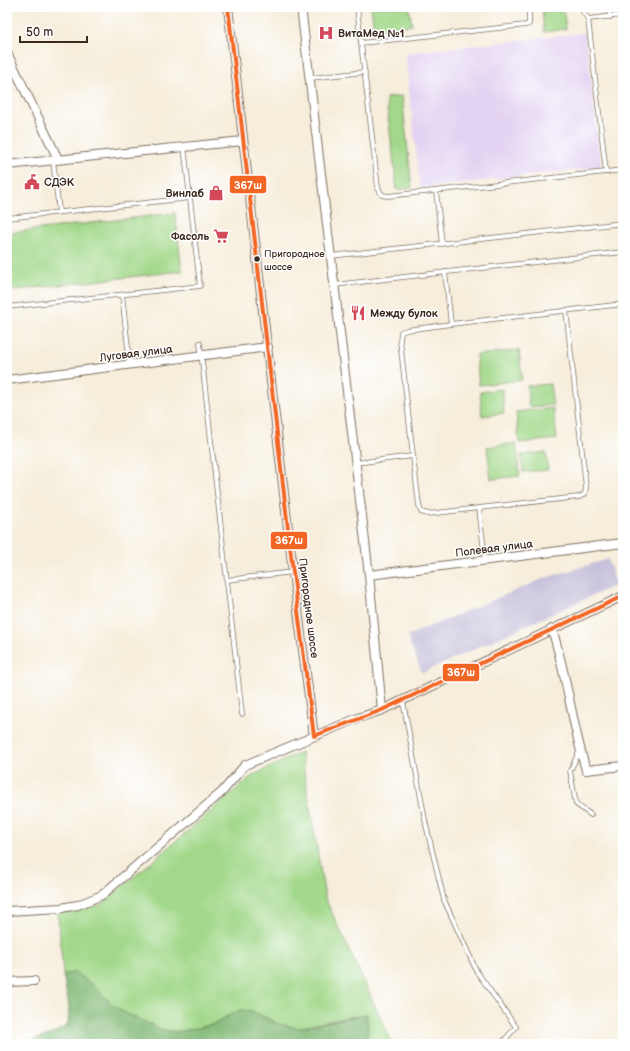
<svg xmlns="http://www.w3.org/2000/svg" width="630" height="1051" font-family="'Balsamiq Sans',sans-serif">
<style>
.built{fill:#e3d3f2}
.industrial{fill:#c6c0da}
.green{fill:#a1d889;stroke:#6e8154}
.forest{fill:#80b875;stroke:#5e714a}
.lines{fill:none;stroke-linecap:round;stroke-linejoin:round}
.service-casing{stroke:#7c6e60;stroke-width:5.5}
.minor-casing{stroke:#7c6e60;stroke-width:10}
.service{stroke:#fff;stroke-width:4}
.minor{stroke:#fff;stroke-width:8}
.bus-1-casing{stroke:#fff;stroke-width:7}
.bus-1{stroke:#f26522;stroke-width:4}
.bus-dot{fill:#3b2a1e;stroke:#fff;stroke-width:1.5}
.labels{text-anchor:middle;stroke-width:3;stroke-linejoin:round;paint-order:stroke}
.bus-label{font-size:10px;fill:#3b2a1e;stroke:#fff;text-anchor:start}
.poi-label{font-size:11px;font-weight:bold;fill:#3b2a1e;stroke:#fff;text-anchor:start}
.street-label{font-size:11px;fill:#3b2a1e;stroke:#fff}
.line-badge{stroke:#fff;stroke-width:1.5}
.badge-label{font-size:11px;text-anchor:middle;font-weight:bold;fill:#fff}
</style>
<rect width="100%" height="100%" fill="#fff"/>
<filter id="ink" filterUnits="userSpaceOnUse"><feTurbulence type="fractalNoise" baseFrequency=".025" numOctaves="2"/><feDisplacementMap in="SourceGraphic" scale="8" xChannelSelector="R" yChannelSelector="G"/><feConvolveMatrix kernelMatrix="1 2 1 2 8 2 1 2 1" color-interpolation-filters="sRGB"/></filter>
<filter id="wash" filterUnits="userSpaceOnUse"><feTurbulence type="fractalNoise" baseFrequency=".012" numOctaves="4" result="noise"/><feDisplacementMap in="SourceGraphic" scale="16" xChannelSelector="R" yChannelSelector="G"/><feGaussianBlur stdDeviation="0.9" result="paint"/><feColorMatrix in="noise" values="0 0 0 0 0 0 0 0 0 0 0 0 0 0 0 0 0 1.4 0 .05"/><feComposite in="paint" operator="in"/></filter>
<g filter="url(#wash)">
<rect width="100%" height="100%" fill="#f6edda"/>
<polygon class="built" points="585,33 601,167 420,188 405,53"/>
<polygon class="industrial" points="608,559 616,585 422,673 407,636 545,578"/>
<g class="green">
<polygon points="371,7 409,7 412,25 374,29"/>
<polygon points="542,7 563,7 566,29 544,32"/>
<polygon points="402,96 412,188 397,190 386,98"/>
<polygon points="175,213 182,271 7,291 7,233"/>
<polygon points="519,350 522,380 479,385 476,355"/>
<polygon points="550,384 553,405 529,407 527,386"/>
<polygon points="502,389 504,413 482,416 480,392"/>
<polygon points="553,408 557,439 519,443 516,412"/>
<polygon points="516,443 520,476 491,479 487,447"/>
<polygon points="546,452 548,470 523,472 521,455"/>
<polygon points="301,752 325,898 390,1038 394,1044 364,1044 368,1033 352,1016 298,1028 278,1024 252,1011 227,1016 215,1024 178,1032 163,1030 125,1013 113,1005 76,973 63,974 58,913 101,905 252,776"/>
</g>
<polygon class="forest" points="76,973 93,985 113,1005 125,1013 163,1030 178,1032 215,1024 239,1010 252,1011 278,1024 298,1028 367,1014 368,1033 364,1044 19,1044 50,1035 68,1025 69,1007 63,974"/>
</g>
<g filter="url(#ink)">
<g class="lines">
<g class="service-casing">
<g id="service">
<polyline points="357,7 361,43 526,25 529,24 529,7"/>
<polyline points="582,7 583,12 588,19 623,15"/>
<polyline points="609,7 610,17"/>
<polyline points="588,19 606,172 623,170"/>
<polyline points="361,43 378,188 382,195 388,196 606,172"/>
<polyline points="310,78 365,72"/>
<polyline points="53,160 59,212"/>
<polyline points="436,191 442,244"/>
<polyline points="7,218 190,198"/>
<polyline points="331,256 623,223"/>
<polyline points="445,272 451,324 623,304"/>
<polyline points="334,285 623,252"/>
<polyline points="122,295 130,365"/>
<polyline points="7,307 200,286 184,146"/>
<polyline points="200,343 242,714"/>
<polyline points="413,456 419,505 421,512 428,514 479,508 485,560"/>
<polyline points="355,463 413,456 400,340 401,332 407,330 451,324"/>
<polyline points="479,508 579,497 585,494 586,487 566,310"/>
<polyline points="227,580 293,572"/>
<polyline points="403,701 426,825 444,900 477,972 516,1027 501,1044"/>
<polyline points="580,750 570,771 576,804 591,815"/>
</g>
</g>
<g class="minor-casing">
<g id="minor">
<polyline points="228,7 293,572 314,736"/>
<polyline points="301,7 369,575 382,710"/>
<polyline points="7,53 58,159"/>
<polyline points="7,165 243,141"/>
<polyline points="7,380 268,347"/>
<polyline points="369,575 623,543"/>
<path d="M 552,629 C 567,676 572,724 586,770 L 623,766"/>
<polyline points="7,911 61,908 78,905 102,895 222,792 245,765 358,718 382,710 623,596"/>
<polyline points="7,982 34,981"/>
</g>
</g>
<use href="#service" class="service"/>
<use href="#minor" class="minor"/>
<g class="bus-1-casing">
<polyline id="bus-1" points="228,7 293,572 314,736 382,710 623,596"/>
</g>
<use href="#bus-1" class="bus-1"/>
</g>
</g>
<defs>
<g id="hospital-bare" transform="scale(1.2)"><path d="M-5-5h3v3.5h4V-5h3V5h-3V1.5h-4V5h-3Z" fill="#d1495b" stroke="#fff" stroke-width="2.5" paint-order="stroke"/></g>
<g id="civic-bare" transform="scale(1.2)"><path d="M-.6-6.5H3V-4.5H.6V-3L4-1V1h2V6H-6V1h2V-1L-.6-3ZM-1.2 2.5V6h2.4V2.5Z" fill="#d1495b" stroke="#fff" stroke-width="2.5" paint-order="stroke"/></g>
<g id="shop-bare" transform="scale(1.2)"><path d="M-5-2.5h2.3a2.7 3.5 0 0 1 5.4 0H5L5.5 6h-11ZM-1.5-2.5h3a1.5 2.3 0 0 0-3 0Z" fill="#d1495b" stroke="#fff" stroke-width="2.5" paint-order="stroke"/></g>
<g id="supermarket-bare" transform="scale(1.2)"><path d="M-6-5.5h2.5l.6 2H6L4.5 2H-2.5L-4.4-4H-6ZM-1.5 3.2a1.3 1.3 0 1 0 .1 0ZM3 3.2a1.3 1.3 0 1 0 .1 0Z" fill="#d1495b" stroke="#fff" stroke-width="2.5" paint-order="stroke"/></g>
<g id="restaurant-bare" transform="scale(1.2)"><path d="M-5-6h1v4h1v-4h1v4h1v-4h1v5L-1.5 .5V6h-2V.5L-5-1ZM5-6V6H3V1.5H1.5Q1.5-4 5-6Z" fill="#d1495b" stroke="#fff" stroke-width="2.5" paint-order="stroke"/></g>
</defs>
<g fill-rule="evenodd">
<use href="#hospital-bare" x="326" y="33"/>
<use href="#civic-bare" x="32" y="182"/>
<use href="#shop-bare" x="216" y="193"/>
<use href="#supermarket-bare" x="221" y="236"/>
<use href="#restaurant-bare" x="358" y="313"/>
</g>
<circle class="bus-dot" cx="257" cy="259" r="3.5"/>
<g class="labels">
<g class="bus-label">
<text x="264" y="257">Пригородное<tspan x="264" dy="13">шоссе</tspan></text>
</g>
<g class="poi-label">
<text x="338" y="37">ВитаМед №1</text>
<text x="44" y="186">СДЭК</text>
<text x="204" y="197" text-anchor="end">Винлаб</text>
<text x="209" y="240" text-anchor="end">Фасоль</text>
<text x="370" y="317">Между булок</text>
</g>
<g class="street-label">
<text transform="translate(136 353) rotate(-7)" y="4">Луговая улица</text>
<text transform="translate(494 548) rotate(-7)" y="4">Полевая улица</text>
<text transform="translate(309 608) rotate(83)" y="4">Пригородное шоссе</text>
</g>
</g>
<g class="line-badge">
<rect x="229" y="175" width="38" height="19" rx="4" fill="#f26522"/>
<rect x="270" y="531" width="38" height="19" rx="4" fill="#f26522"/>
<rect x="442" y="663" width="38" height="19" rx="4" fill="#f26522"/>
</g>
<g class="badge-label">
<text x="248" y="189">367ш</text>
<text x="289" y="544">367ш</text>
<text x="461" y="676">367ш</text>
</g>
<rect width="630" height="1051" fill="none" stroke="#fff" stroke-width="24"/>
<path d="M20 36v6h67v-6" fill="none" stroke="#3b2a1e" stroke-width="2"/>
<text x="26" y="36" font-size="12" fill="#3b2a1e" stroke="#ffffff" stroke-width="3" paint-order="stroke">50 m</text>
</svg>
